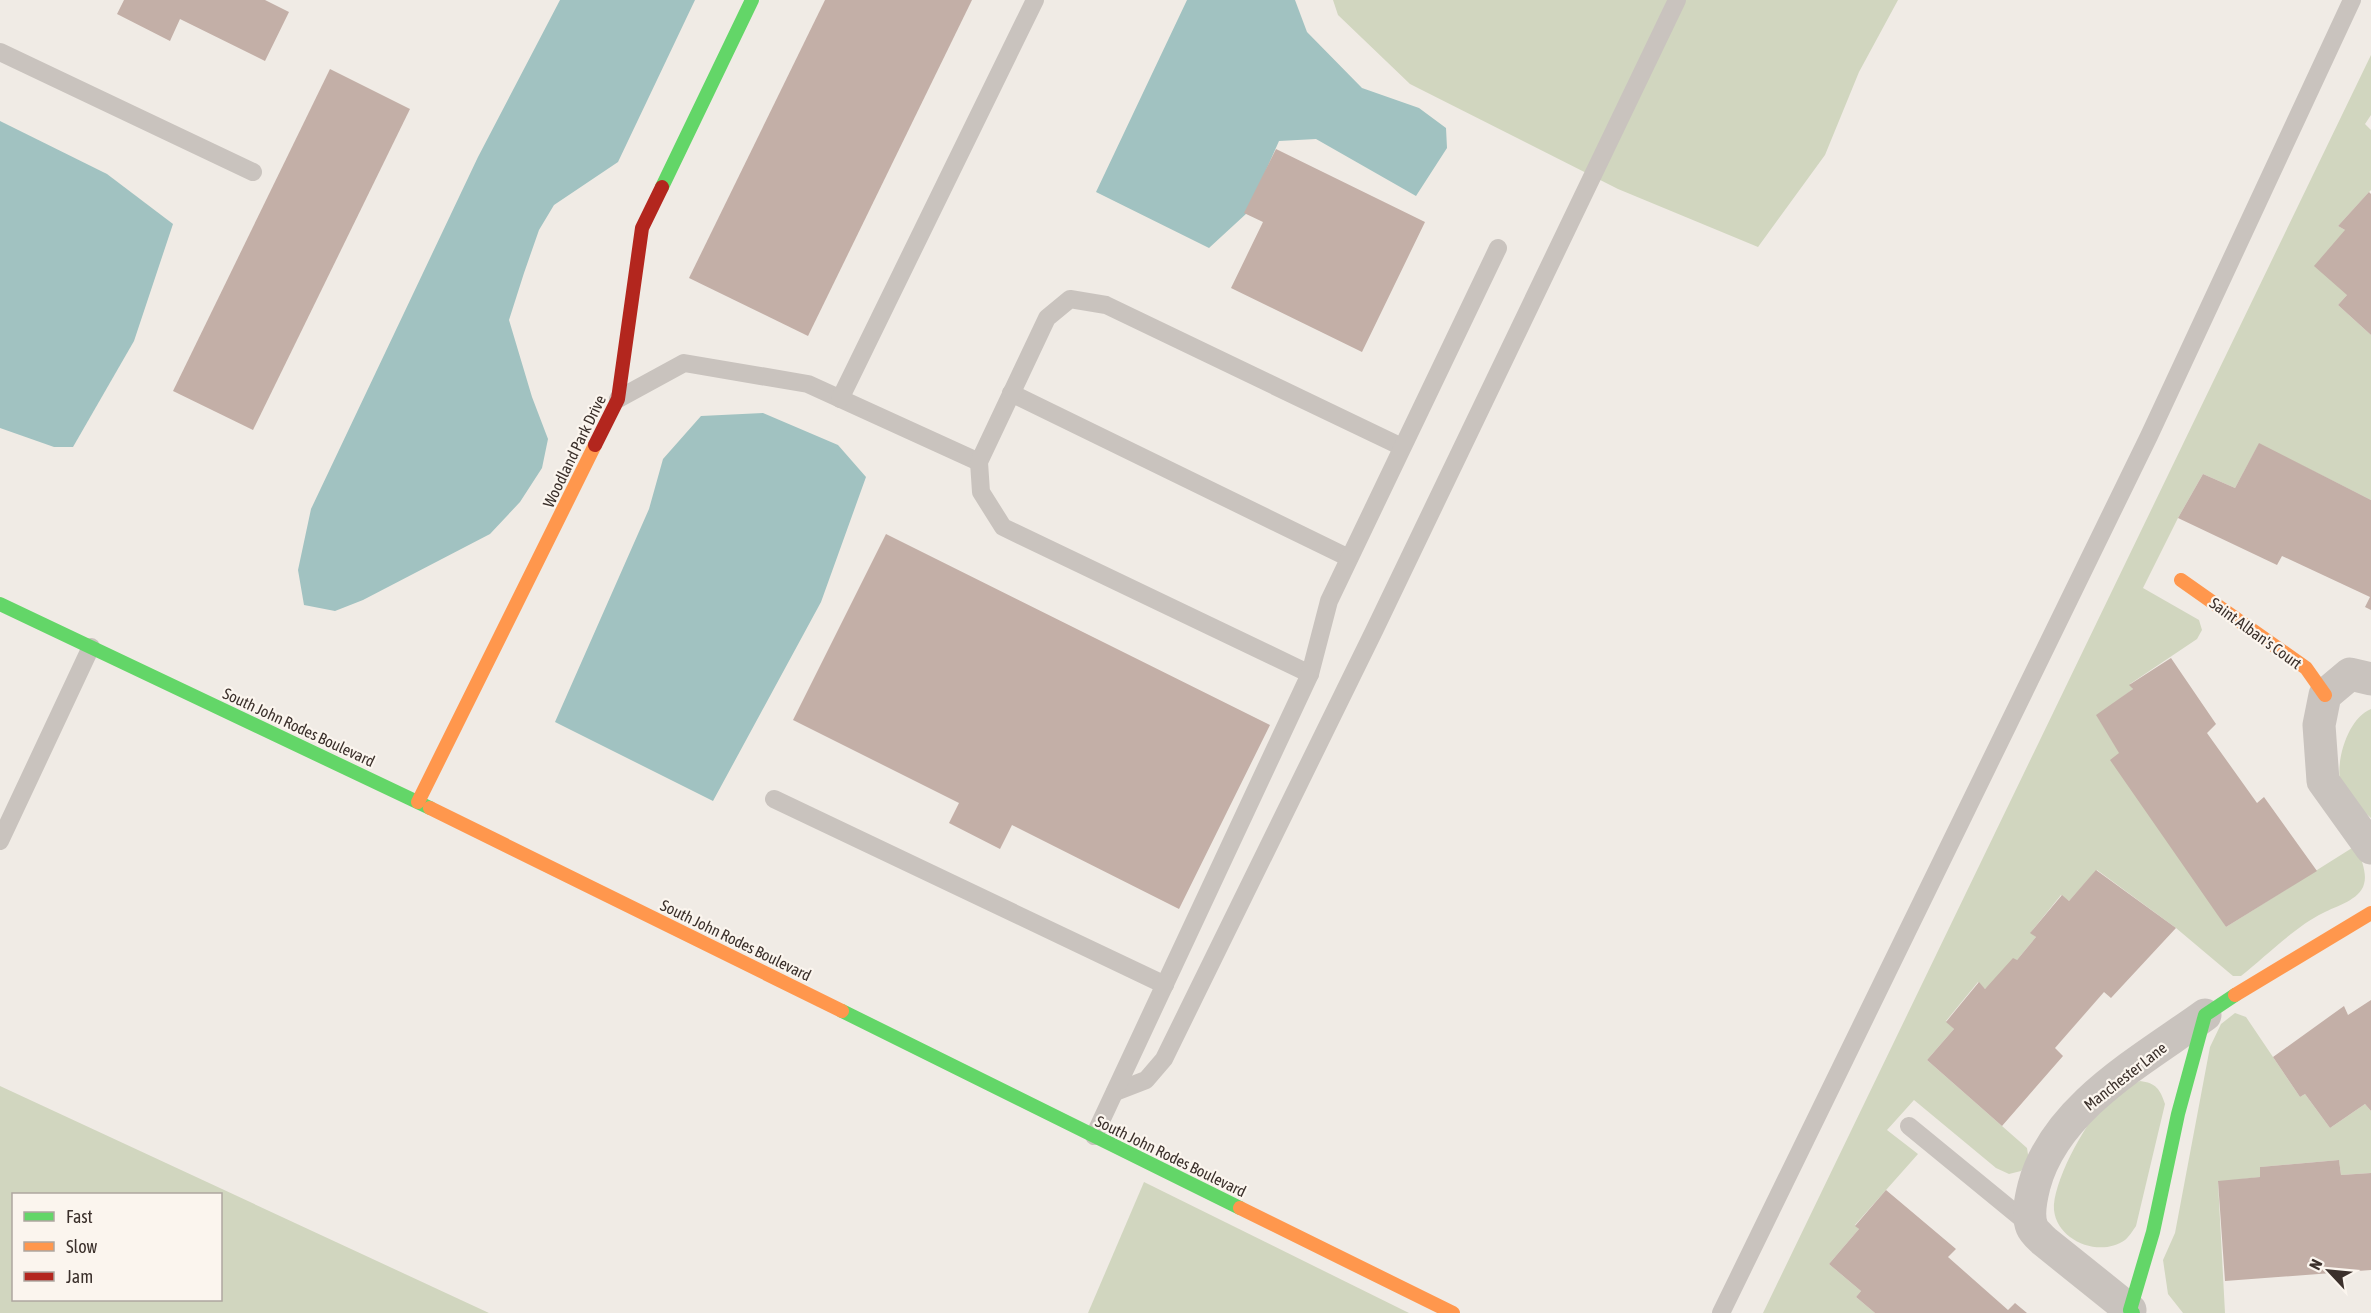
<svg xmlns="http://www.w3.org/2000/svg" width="2371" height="1313" font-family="'Asap Condensed',sans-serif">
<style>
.green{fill:#d1d6bf;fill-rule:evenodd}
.water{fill:#a1c2c1}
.building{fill:#c3afa7}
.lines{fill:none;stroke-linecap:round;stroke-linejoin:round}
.lane{stroke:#c9c3be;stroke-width:18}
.street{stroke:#c9c3be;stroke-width:33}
.fast{stroke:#63d668;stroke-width:14}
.slow{stroke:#ff974d;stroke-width:14}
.jam{stroke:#b3261e;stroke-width:14}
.labels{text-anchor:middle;stroke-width:4.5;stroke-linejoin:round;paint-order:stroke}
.street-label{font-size:16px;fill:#3b302b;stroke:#fbf5ee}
</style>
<rect width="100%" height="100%" fill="#f0ebe5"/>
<g class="green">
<polygon points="1333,0 1898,0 1859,72 1825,155 1758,247 1618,189 1410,84 1338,15"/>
<path d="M 2371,55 L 2371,115 L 2365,124 L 2371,130 L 2371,190 L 2338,226 L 2345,230 L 2347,295 L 2338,305 L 2371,335 L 2371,500 L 2259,444 L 2235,488 L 2203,474 L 2178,518 L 2143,588 L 2199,620 L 2202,630 L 2197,639 L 2130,684 L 2133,689 L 2097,716 L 2226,927 L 2352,848 L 2359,852 C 2362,862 2367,874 2364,884 C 2360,900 2336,906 2323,913 C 2296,926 2265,957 2241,976 L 2233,976 L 2176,928 L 2097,870 L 2069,901 L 2061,895 L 2031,932 L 2036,937 L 2017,960 L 1985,989 L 1978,982 L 1946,1021 L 1954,1029 L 1927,1060 L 2027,1148 L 2029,1161 L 2021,1171 L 2009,1174 L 1996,1168 L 1914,1100 L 1887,1130 L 1918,1154 L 1855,1225 L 1859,1229 L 1829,1264 L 1861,1291 L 1856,1297 L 1875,1313 L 1763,1313 Z"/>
<path d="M 2371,709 L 2371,818 C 2363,810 2348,801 2343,792 C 2332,768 2347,718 2371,709 Z"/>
<polygon points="2235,1013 2246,1017 2300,1097 2305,1094 2330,1128 2365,1104 2371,1111 2371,1173 2341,1175 2339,1160 2260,1167 2260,1177 2218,1182 2225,1313 2183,1313 2168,1294 2163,1260 2175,1233 2210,1047 2221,1024"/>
<path d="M 2140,1081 C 2156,1083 2160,1089 2165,1104 L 2136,1226 C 2133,1230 2129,1237 2125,1240 C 2100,1258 2057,1241 2054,1210 C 2052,1184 2084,1125 2102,1107 C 2113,1096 2126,1087 2140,1081 Z"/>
<path d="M 0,1086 L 489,1313 L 0,1313 ZM 14,1194 L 220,1194 L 220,1300 L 14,1300 Z"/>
<polygon points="1144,1182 1409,1313 1088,1313"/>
</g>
<g class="water">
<polygon points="560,0 695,0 618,162 554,205 539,230 524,273 509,320 532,397 548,439 542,468 520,502 490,534 363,600 335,611 304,605 298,570 311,509 478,157"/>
<polygon points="1187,0 1295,0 1307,32 1362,88 1419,108 1446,128 1447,148 1416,196 1316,139 1279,141 1247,213 1209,248 1096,192"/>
<polygon points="0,121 107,174 173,224 134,341 73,447 54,447 0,428"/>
<polygon points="763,413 838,445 866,477 821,602 713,801 555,722 649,509 663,459 701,416"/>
</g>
<g class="building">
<polygon points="124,0 265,0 289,12 265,61 180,19 170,41 117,14"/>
<polygon points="825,0 972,0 808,336 689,278"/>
<polygon points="330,69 410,109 253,430 173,391"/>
<polygon points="1276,149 1425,222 1362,352 1231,288 1263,222 1244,213"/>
<polygon points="2369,192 2371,194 2371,335 2338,305 2347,295 2314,266 2345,230 2338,226"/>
<polygon points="2259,443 2371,500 2371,610 2365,607 2370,597 2282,556 2277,565 2178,518 2203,474 2235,488"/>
<polygon points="886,534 1270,725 1179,909 1012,825 1000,849 949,823 959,803 793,720"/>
<polygon points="2171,658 2216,724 2207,733 2257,803 2264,797 2317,871 2226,927 2110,760 2119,753 2096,715 2133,689 2129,685"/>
<polygon points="2096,870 2176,928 2111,998 2104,992 2055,1048 2063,1056 2002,1126 1927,1060 1954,1029 1946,1022 1979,982 1985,989 2013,958 2017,960 2036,937 2030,933 2062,895 2069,901"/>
<polygon points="2371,1000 2371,1111 2365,1104 2330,1128 2305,1094 2300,1097 2273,1057 2344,1006 2348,1015"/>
<polygon points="2339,1160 2341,1175 2371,1173 2371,1270 2225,1281 2218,1181 2260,1177 2260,1167"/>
<polygon points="1886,1190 1956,1249 1948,1257 2008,1310 2015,1303 2027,1313 1875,1313 1856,1297 1861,1291 1829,1264 1859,1229 1855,1226"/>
</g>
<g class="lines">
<g class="lane">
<polyline points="0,52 253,172"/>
<polyline points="1011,393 1349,558"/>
<polyline points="618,399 684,363 808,384 979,462"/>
<polyline points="840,399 1035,0"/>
<polyline points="1310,674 1003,527 981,492 979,462 1047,318 1070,299 1106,305 1402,447"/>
<polyline points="774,799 1165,985"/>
<polyline points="0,841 91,647"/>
<polyline points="1115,1092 1146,1080 1164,1059 1374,631 1677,0"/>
<polyline points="1909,1126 2031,1226"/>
<polyline points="1094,1136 1310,674 1329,601 1498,248"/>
<polyline points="1721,1313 2149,436 2352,0"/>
</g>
<g class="street">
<polyline points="2371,679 2350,674 2325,695 2319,725 2323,781 2371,848"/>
<path d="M 2130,1310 L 2044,1241 C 2040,1237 2034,1232 2032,1227 C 2027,1215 2031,1198 2034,1186 C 2055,1107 2143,1060 2205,1015"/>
</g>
<g class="fast">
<polyline points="662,187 752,0"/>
<polyline points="0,604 430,808"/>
<polyline points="842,1011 1240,1208"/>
<polyline points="2133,1313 2130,1310 2153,1232 2178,1114 2205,1015 2235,995"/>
</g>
<g class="slow">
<polyline points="2181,580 2306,668 2325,695"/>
<polyline points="418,802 595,445"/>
<polyline points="430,808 842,1011"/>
<polyline points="2235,995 2371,913"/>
<polyline points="1240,1208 1453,1313"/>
</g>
<polyline class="jam" points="595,445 618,399 642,228 662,187"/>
</g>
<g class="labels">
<g class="street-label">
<text transform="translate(574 451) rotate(-64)" y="6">Woodland Park Drive</text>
<text transform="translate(2256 633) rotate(36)" y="6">Saint Alban's Court</text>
<text transform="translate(299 727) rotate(25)" y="6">South John Rodes Boulevard</text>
<text transform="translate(736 940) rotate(26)" y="6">South John Rodes Boulevard</text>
<text transform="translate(2125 1076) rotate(-38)" y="6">Manchester Lane</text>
<text transform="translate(1171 1156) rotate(26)" y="6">South John Rodes Boulevard</text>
</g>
</g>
<rect x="12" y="1193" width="210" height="108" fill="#fbf5ee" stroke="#aea6a0" stroke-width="1.5"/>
<rect x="24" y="1212" width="30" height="9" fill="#63d668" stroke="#aea6a0" stroke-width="1.5"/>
<text x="66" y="1223" font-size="18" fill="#3b302b">Fast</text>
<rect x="24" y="1242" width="30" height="9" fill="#ff974d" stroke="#aea6a0" stroke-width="1.5"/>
<text x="66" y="1253" font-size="18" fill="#3b302b">Slow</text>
<rect x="24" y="1272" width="30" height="9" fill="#b3261e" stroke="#aea6a0" stroke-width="1.5"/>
<text x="66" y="1283" font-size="18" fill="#3b302b">Jam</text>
<g transform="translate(2329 1271) rotate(296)" stroke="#fbf5ee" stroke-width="4.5" paint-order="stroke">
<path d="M0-4.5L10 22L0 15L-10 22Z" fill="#3b302b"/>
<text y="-9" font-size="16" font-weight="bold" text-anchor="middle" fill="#3b302b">N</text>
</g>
</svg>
